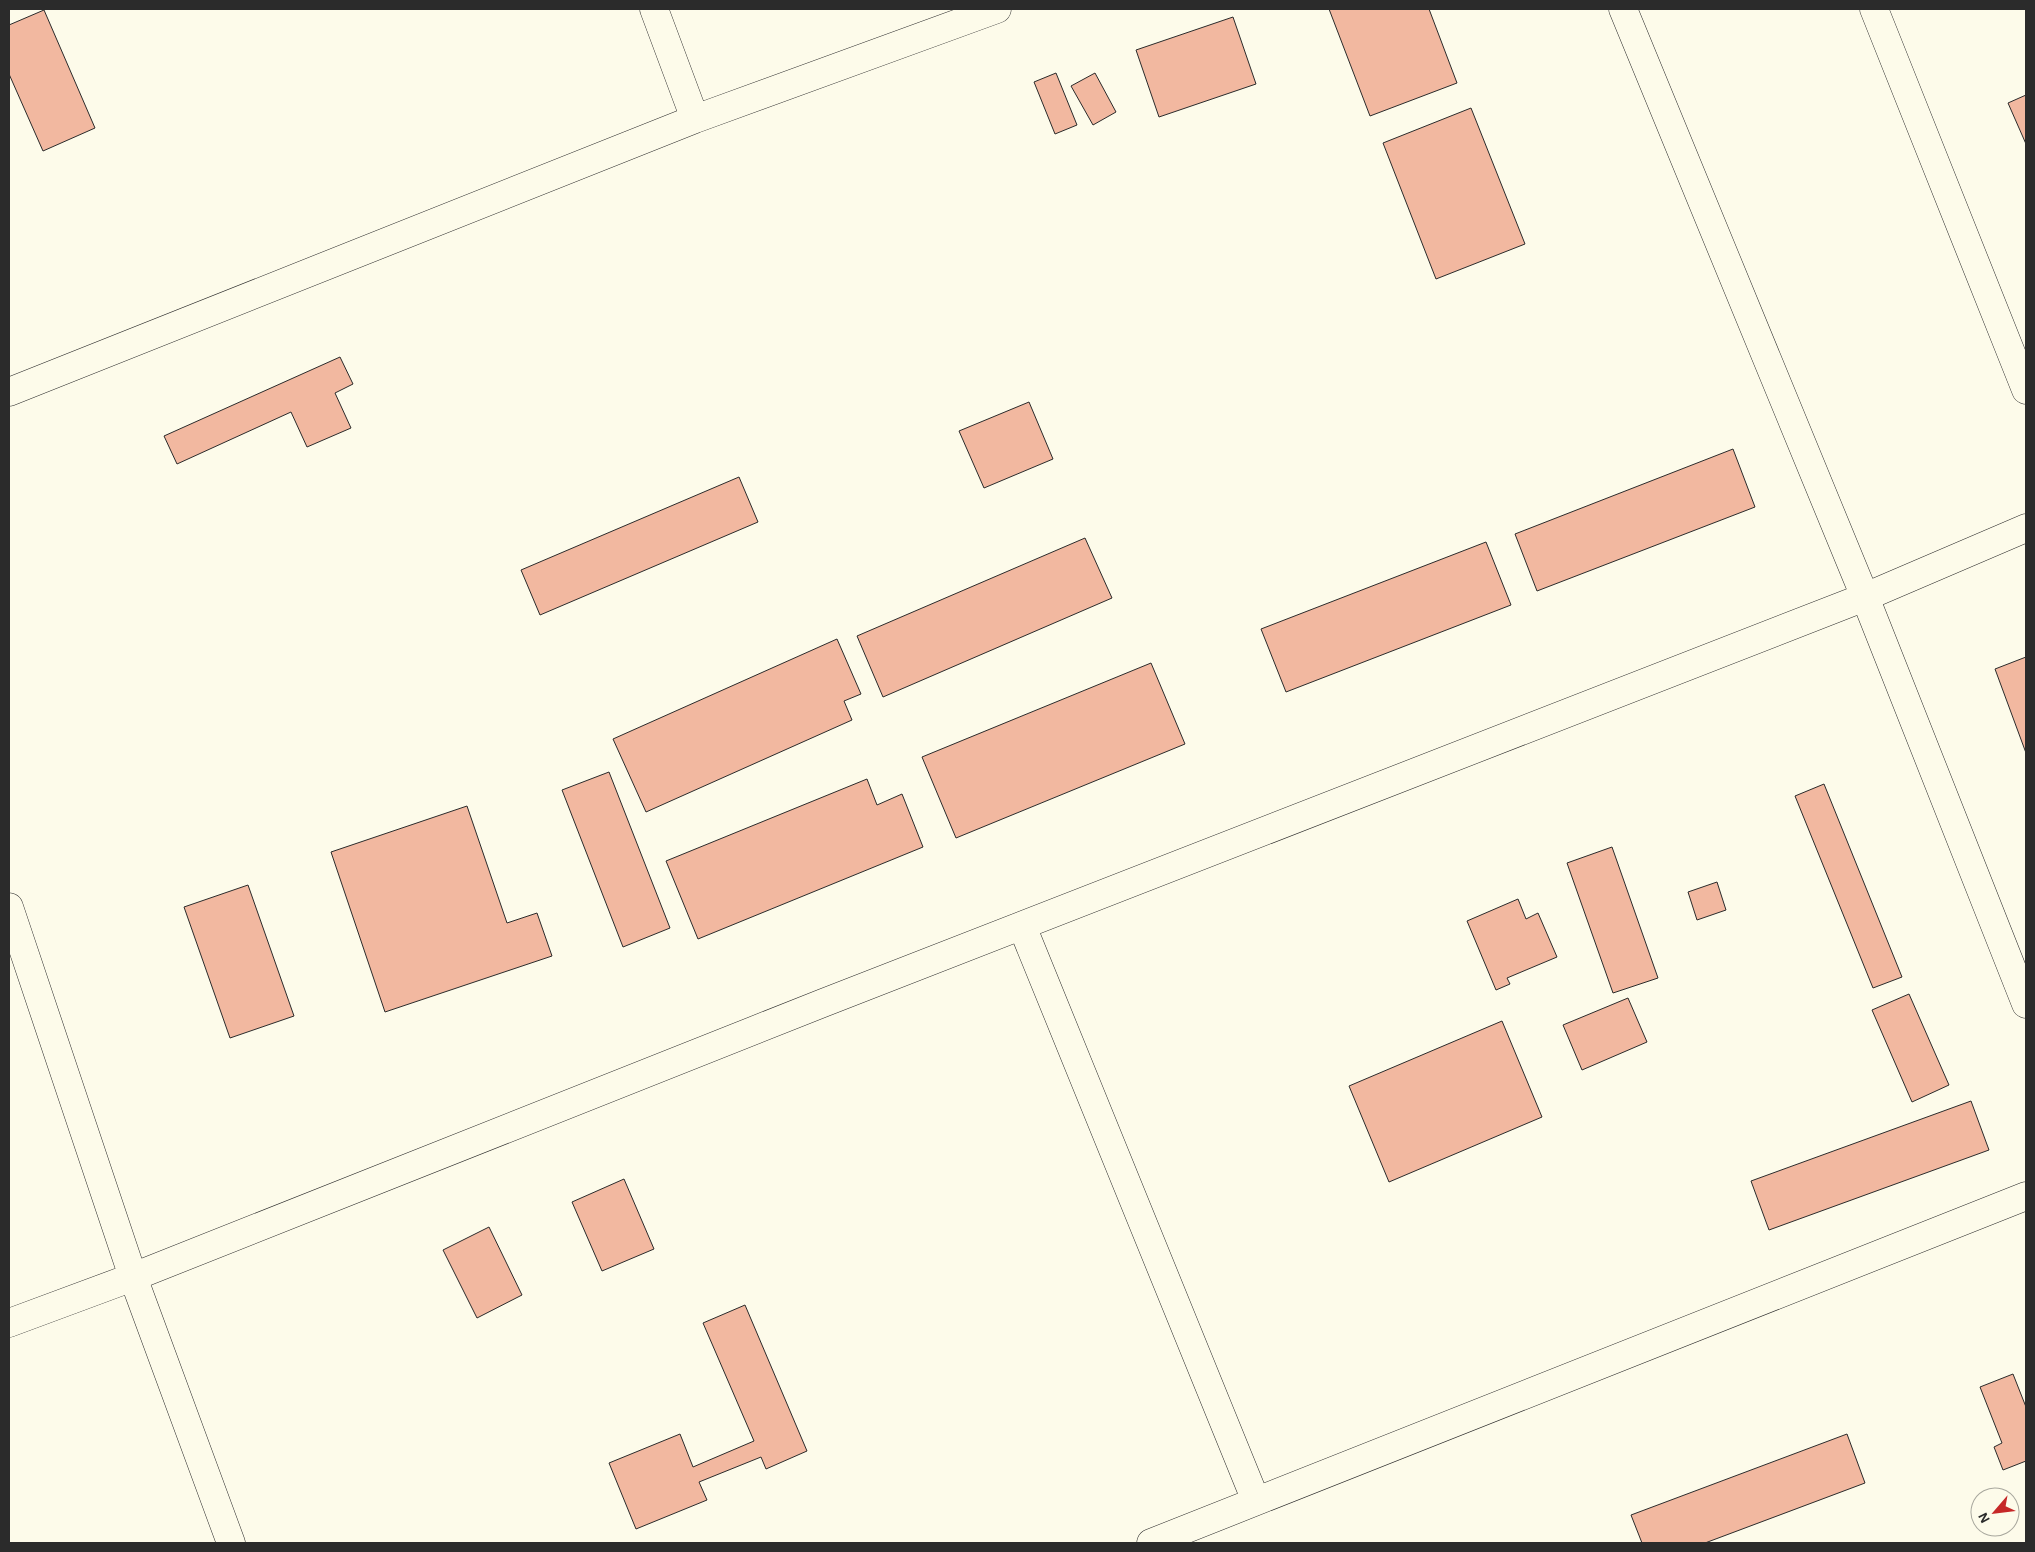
<svg xmlns="http://www.w3.org/2000/svg" width="2035" height="1552" font-family="'Alegreya Sans',sans-serif">
	<style>
		.building { fill: #f2b8a0; stroke: #2b2b2b }
		.lines { fill: none; stroke-linecap: round; stroke-linejoin: round }
		.street-casing { stroke: #2b2b2b; stroke-width: 29 }
		.street { stroke: #fdfbea; stroke-width: 28 }
	</style>
	<rect width="100%" height="100%" fill="#fdfbea"/>
	<!-- building -->
	<path class="building" d="M1329,9h100l28,74 -87,33z
		M44,10l51,118 -52,23 -34,-77v-49z
		M1233,17l23,67 -97,33 -23,-67z
		M1056,73l21,52 -22,9 -21,-52z
		M1095,73l21,39 -23,13 -22,-39z
		M2026,95v49l-18,-41z
		M1471,108l54,136 -89,35 -53,-136z
		M340,357l13,27 -18,9 16,35 -44,19 -16,-35 -114,52 -13,-28z
		M1029,402l24,57 -69,29 -25,-57z
		M1733,449l22,58 -218,84 -22,-57z
		M739,477l19,45 -218,93 -19,-45z
		M1085,538l27,60 -229,99 -26,-61z
		M1486,542l25,63 -225,87 -25,-63z
		M837,639l24,55 -17,7 8,19 -206,92 -33,-73z
		M2026,657v96l-31,-84z
		M1151,663l34,81 -229,94 -34,-81z
		M609,772l61,156 -47,19 -61,-157z
		M867,779l10,26 25,-11 21,53 -225,92 -32,-78z
		M1824,784l78,193 -29,11 -78,-192z
		M467,806l40,117 30,-10 15,43 -167,56 -54,-160z
		M1612,847l46,131 -45,15 -46,-130z
		M1717,882l9,28 -29,10 -9,-28z
		M248,885l46,131 -64,22 -46,-131z
		M1518,899l8,20 12,-6 19,44 -50,21 3,6 -14,6 -29,-69z
		M1909,994l40,91 -37,17 -40,-92z
		M1628,998l19,44 -65,28 -19,-45z
		M1502,1021l40,96 -153,65 -40,-96z
		M1971,1101l18,49 -220,80 -18,-49z
		M624,1179l30,70 -52,22 -30,-69z
		M489,1227l33,68 -45,23 -34,-68z
		M745,1305l62,146 -41,18 -5,-12 -62,25 8,18 -71,29 -27,-66 71,-29 13,33 61,-26 -51,-118z
		M2013,1374l13,33v54l-23,9 -9,-23 8,-4 -22,-56z
		M1847,1434l18,49 -160,60h-63l-11,-28z"/>
	<g class="lines">
		<!-- street casing -->
		<g class="street-casing">
			<path id="street" d="M654,9l41,110
				M1623,9l242,588 161,407
				M1874,9l152,381
				M9,392l686,-273 302,-110
				M9,907l124,370 98,266
				M1022,926l234,575
				M9,1323l124,-46 690,-274 1042,-406 161,-69
				M1151,1543l875,-347"/>
		</g>
		<!-- street -->
		<use href="#street" class="street"/>
	</g>
	<!-- border -->
	<rect width="2035" height="1552" fill="none" stroke="#2b2b2b" stroke-width="20"/>
	<!-- north arrow -->
	<g transform="translate(1995 1512) rotate(242)"><circle r="24" fill="#fdfbea" stroke="#a9a89e"/>
	<path d="M0-4L9 19L0 12L-9 19Z" fill="#c62828"/>
	<text y="-8" font-size="14" font-weight="bold" text-anchor="middle" fill="#2b2b2b">N</text>
	</g>
</svg>
